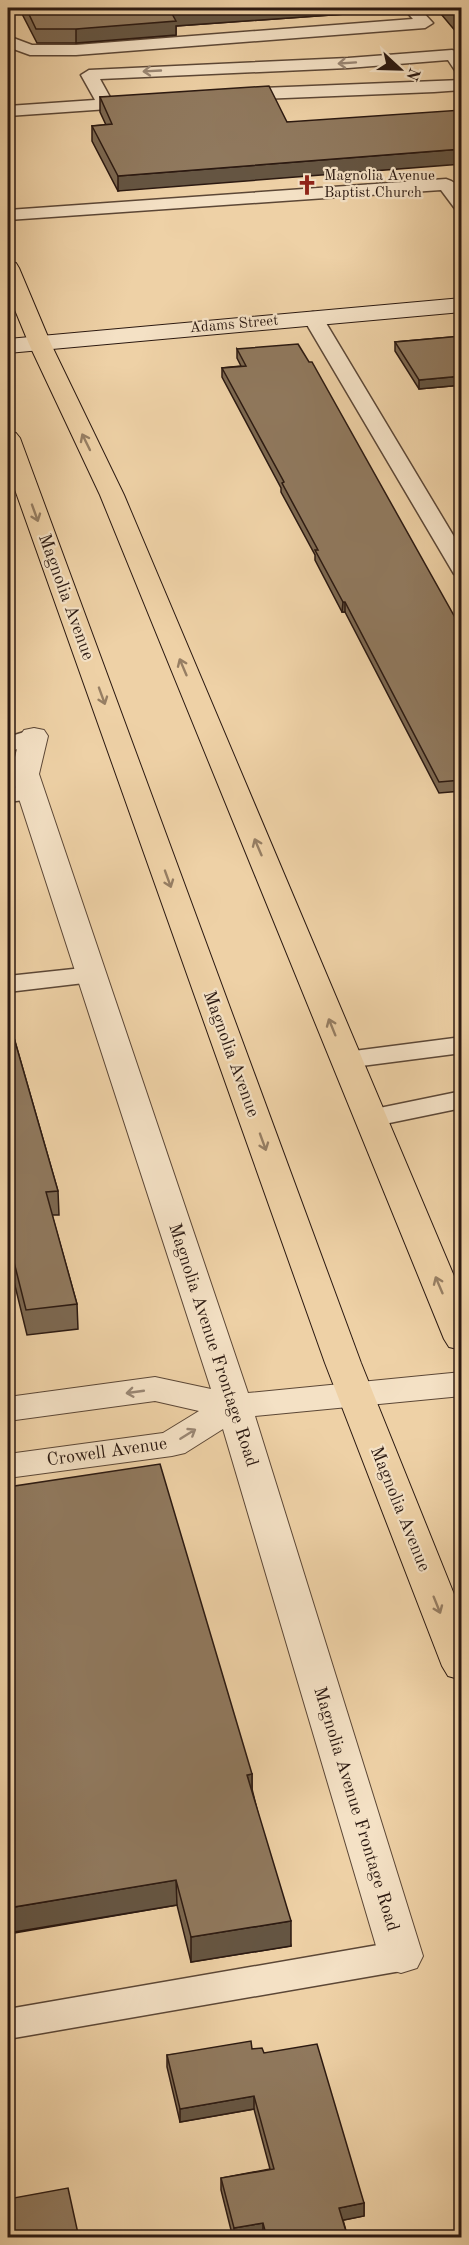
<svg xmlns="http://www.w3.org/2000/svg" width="469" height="2245" font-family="'Old Standard TT',serif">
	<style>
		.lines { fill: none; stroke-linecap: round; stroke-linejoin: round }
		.lane-casing { stroke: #5c4736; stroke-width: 3 }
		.street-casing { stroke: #5c4736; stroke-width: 2 }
		.secondary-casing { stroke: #2b1911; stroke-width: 2 }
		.primary-casing { stroke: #2b1911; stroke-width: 2 }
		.lane { fill: #f4e1c5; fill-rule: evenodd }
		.street { fill: #f4e1c5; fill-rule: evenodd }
		.secondary { fill: #f4e1c5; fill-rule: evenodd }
		.primary { fill: #eed1a6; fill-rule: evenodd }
		.wall { fill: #7c6851; stroke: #2b1911; stroke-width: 1.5 }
		.shaded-wall { fill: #655542; stroke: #2b1911; stroke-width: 1.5 }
		.building { fill: #90795e; stroke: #2b1911; stroke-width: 1.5 }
		.oneway { stroke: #9a8774 }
		.oneway2 { stroke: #967e63 }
		.labels { text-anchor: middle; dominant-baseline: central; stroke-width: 4.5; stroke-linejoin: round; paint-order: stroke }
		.far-poi-label { font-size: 15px; fill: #2b1911; stroke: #f4e1c5; text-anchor: start }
		.far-street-label { font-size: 15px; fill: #2b1911; stroke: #f4e1c5 }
		.street-label { font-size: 18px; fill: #2b1911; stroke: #f4e1c5 }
	</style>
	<rect width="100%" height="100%" fill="#eed1a6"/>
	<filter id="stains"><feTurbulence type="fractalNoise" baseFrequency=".00333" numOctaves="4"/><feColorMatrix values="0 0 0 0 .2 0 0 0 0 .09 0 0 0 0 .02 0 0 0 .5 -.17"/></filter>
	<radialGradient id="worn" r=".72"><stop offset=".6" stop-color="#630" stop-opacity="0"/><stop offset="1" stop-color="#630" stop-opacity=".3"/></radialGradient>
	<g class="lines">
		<!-- lane casing -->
		<g class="lane-casing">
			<path id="lane" d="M403,8h16l14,15 -8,5 -349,27h-46l-22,-8v-11l24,9h44l337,-26z
				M452,50c12,3 10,12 10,23l-6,-1 -8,-12 -100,8 -248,11 11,20 32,-1 2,4 -2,4 -6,1 -129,9v-10l87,-6 -14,-25 8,-5 259,-12z
				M462,80v10l-28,2 -200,8 -8,-5 8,-5 28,-2z
				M446,179c16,4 16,19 16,32l-6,-1 -15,-20 -433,30v-10z
				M313,312l7,2 3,4 139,232v26l-8,-2 -3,-5 -148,-251 3,-4z
				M34,729l9,2 3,5 -3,5 -35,11v-15z
				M31,786l9,2 3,5 -3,5 -32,4v-14z
				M92,967l9,2 4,6 -4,6 -93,11v-16z
				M462,1037v16l-116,15 -10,-2 -4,-6 4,-6 10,-2z
				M462,1091v17l-92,19 -10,-3 -4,-6 4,-6z
				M401,1941l13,4 6,11 -6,11 -13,4 -393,68v-30z"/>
		</g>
		<!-- street casing -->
		<g class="street-casing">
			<path id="street" d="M34,728l10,2 4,6 -9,38 209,619 214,-21v24l-207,20 168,540 -6,12 -16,5 -16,-5 -6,-12 -156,-527 -38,24 -13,3 -164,22v-24l155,-21 36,-22 -44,-10 -147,20v-24l147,-20 56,12 -200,-615 9,-38 4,-6z"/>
		</g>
		<!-- secondary casing -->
		<g class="secondary-casing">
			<path id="secondary" d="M462,298v14l-454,41v-14z"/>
		</g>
		<!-- primary casing -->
		<g class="primary-casing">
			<path id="primary" d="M8,261l8,2 3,5 32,76 73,151 338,800v55l-13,-3 -5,-8 -344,-844 -71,-151 -21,-51z
				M8,431l8,2 4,5 341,925 101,251v66l-14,-4 -6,-10 -117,-303 -317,-893z"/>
		</g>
		<!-- lane -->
		<use href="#lane" class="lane"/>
		<!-- street -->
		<use href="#street" class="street"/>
		<!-- secondary -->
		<use href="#secondary" class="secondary"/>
		<!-- primary -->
		<use href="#primary" class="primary"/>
	</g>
	<!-- wall -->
	<path class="wall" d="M19,8h384l-1,2 -226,16v9l-100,8h-39z
		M430,8h32v31l-26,-31z
		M100,97l187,25 -169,69 -26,-50v-15l14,-1 -6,-13z
		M462,336v49l-43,4 -24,-38v-9z
		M237,349l225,281v161l-23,2 -94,-181h-3l-27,-52v-5l-34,-63v-4l-59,-111v-9l19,-2 -4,-8z
		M8,1017l50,174 1,24h-7l25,89 1,25 -51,6 -19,-78z
		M8,1487l244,287v15l39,157 -100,16 -14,-57 -169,29z
		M252,2049l12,4 100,150v13l-21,4 5,18h-84l-1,-3 -12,3h-18l-12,-48v-12l49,-9 -16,-60 -74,13 -13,-55v-12z"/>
	<!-- shaded-wall -->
	<path class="shaded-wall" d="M242,8h161l-1,2 -226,16v9l-100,8v-14l95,-17z
		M462,149v15l-344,27v-15z
		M462,376v9l-43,4v-9z
		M343,602h2v10h-3z
		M8,1317h1l1,24 -2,1z
		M252,1774v25l-5,-24z
		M176,1880l1,25 -169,28v-25z
		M291,1921v25l-100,16v-25z
		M254,2096v13l-74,13v-13z
		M364,2203v13l-25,5v-13z
		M263,2223v12l-12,3h-17v-10z"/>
	<!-- building -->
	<path class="building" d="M26,8h216l-71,4 5,9 -100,8h-40z
		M448,8h14v16z
		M269,86l18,36 175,-12v39l-344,27 -26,-50 20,-2 -12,-27z
		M462,336v40l-43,4 -24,-38z
		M298,344l11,18h3l150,268v150l-23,2 -94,-180h-2l-28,-52h3l-36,-67 2,-1 -62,-114 24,-2 -9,-17z
		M8,1017l50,174 -12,1 31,112 -51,6 -18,-72z
		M160,1464l92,310 -5,1 44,146 -100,16 -15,-57 -168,28v-421z
		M251,2041l1,8 10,-1 2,5 53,-9 47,159 -25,5 9,30h-81l-4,-15 -29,5 -13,-50 53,-9 -20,-73 -74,13 -13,-54z
		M68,2188l11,50h-71v-39z"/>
	<!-- one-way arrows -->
	<defs><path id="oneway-shaft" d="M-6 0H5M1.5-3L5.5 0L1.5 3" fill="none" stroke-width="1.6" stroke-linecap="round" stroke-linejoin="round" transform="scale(1.5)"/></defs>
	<g class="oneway">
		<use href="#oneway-shaft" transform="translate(347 63) rotate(176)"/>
		<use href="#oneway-shaft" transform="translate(152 71) rotate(177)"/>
		<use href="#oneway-shaft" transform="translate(135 1392) rotate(172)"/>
		<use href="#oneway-shaft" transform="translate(188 1434) rotate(-32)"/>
	</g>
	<g class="oneway2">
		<use href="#oneway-shaft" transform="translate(86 442) rotate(-116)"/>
		<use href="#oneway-shaft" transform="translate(35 513) rotate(70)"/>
		<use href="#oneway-shaft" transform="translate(183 667) rotate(-113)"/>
		<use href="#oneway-shaft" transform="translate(102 696) rotate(70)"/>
		<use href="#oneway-shaft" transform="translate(258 847) rotate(-113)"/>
		<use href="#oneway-shaft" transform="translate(168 879) rotate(70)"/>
		<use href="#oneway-shaft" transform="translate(332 1027) rotate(-112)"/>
		<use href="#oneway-shaft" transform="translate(263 1142) rotate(70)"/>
		<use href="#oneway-shaft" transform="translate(439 1285) rotate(-113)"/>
		<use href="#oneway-shaft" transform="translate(437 1605) rotate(68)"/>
	</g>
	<!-- icons -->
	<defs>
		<g id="church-bare" transform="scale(1.62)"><path d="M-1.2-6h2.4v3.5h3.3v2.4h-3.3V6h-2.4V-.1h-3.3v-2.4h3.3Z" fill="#8f2418" stroke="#f4e1c5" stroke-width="2.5" paint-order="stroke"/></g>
	</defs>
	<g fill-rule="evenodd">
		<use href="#church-bare" x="307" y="185"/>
	</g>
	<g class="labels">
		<!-- far-poi labels -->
		<g class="far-poi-label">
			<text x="324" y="176">Magnolia Avenue<tspan x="324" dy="17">Baptist Church</tspan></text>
		</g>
		<!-- far-street labels -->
		<g class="far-street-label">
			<text transform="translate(234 325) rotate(-5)">Adams Street</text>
		</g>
		<!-- street labels -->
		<g class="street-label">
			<text transform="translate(66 597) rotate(70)">Magnolia Avenue</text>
			<text transform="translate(231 1054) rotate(70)">Magnolia Avenue</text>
			<text transform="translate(213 1345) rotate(72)">Magnolia Avenue Frontage Road</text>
			<text transform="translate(107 1452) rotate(-8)">Crowell Avenue</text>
			<text transform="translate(400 1509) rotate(68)">Magnolia Avenue</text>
			<text transform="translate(356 1809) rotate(73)">Magnolia Avenue Frontage Road</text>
		</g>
	</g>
	<!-- margin -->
	<rect width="469" height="2245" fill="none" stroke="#eed1a6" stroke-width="30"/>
	<rect x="9" y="9" width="451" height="2227" fill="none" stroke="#2b1911" stroke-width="3"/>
	<rect x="15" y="15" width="439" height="2215" fill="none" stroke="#2b1911" stroke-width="1.5"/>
	<!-- north arrow -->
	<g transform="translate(400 69) rotate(112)" stroke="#f4e1c5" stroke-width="4.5" paint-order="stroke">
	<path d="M0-4.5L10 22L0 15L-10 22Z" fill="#2b1911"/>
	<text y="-9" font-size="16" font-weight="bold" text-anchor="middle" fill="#2b1911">N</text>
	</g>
	<rect width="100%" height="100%" filter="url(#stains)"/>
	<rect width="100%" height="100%" fill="url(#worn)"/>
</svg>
